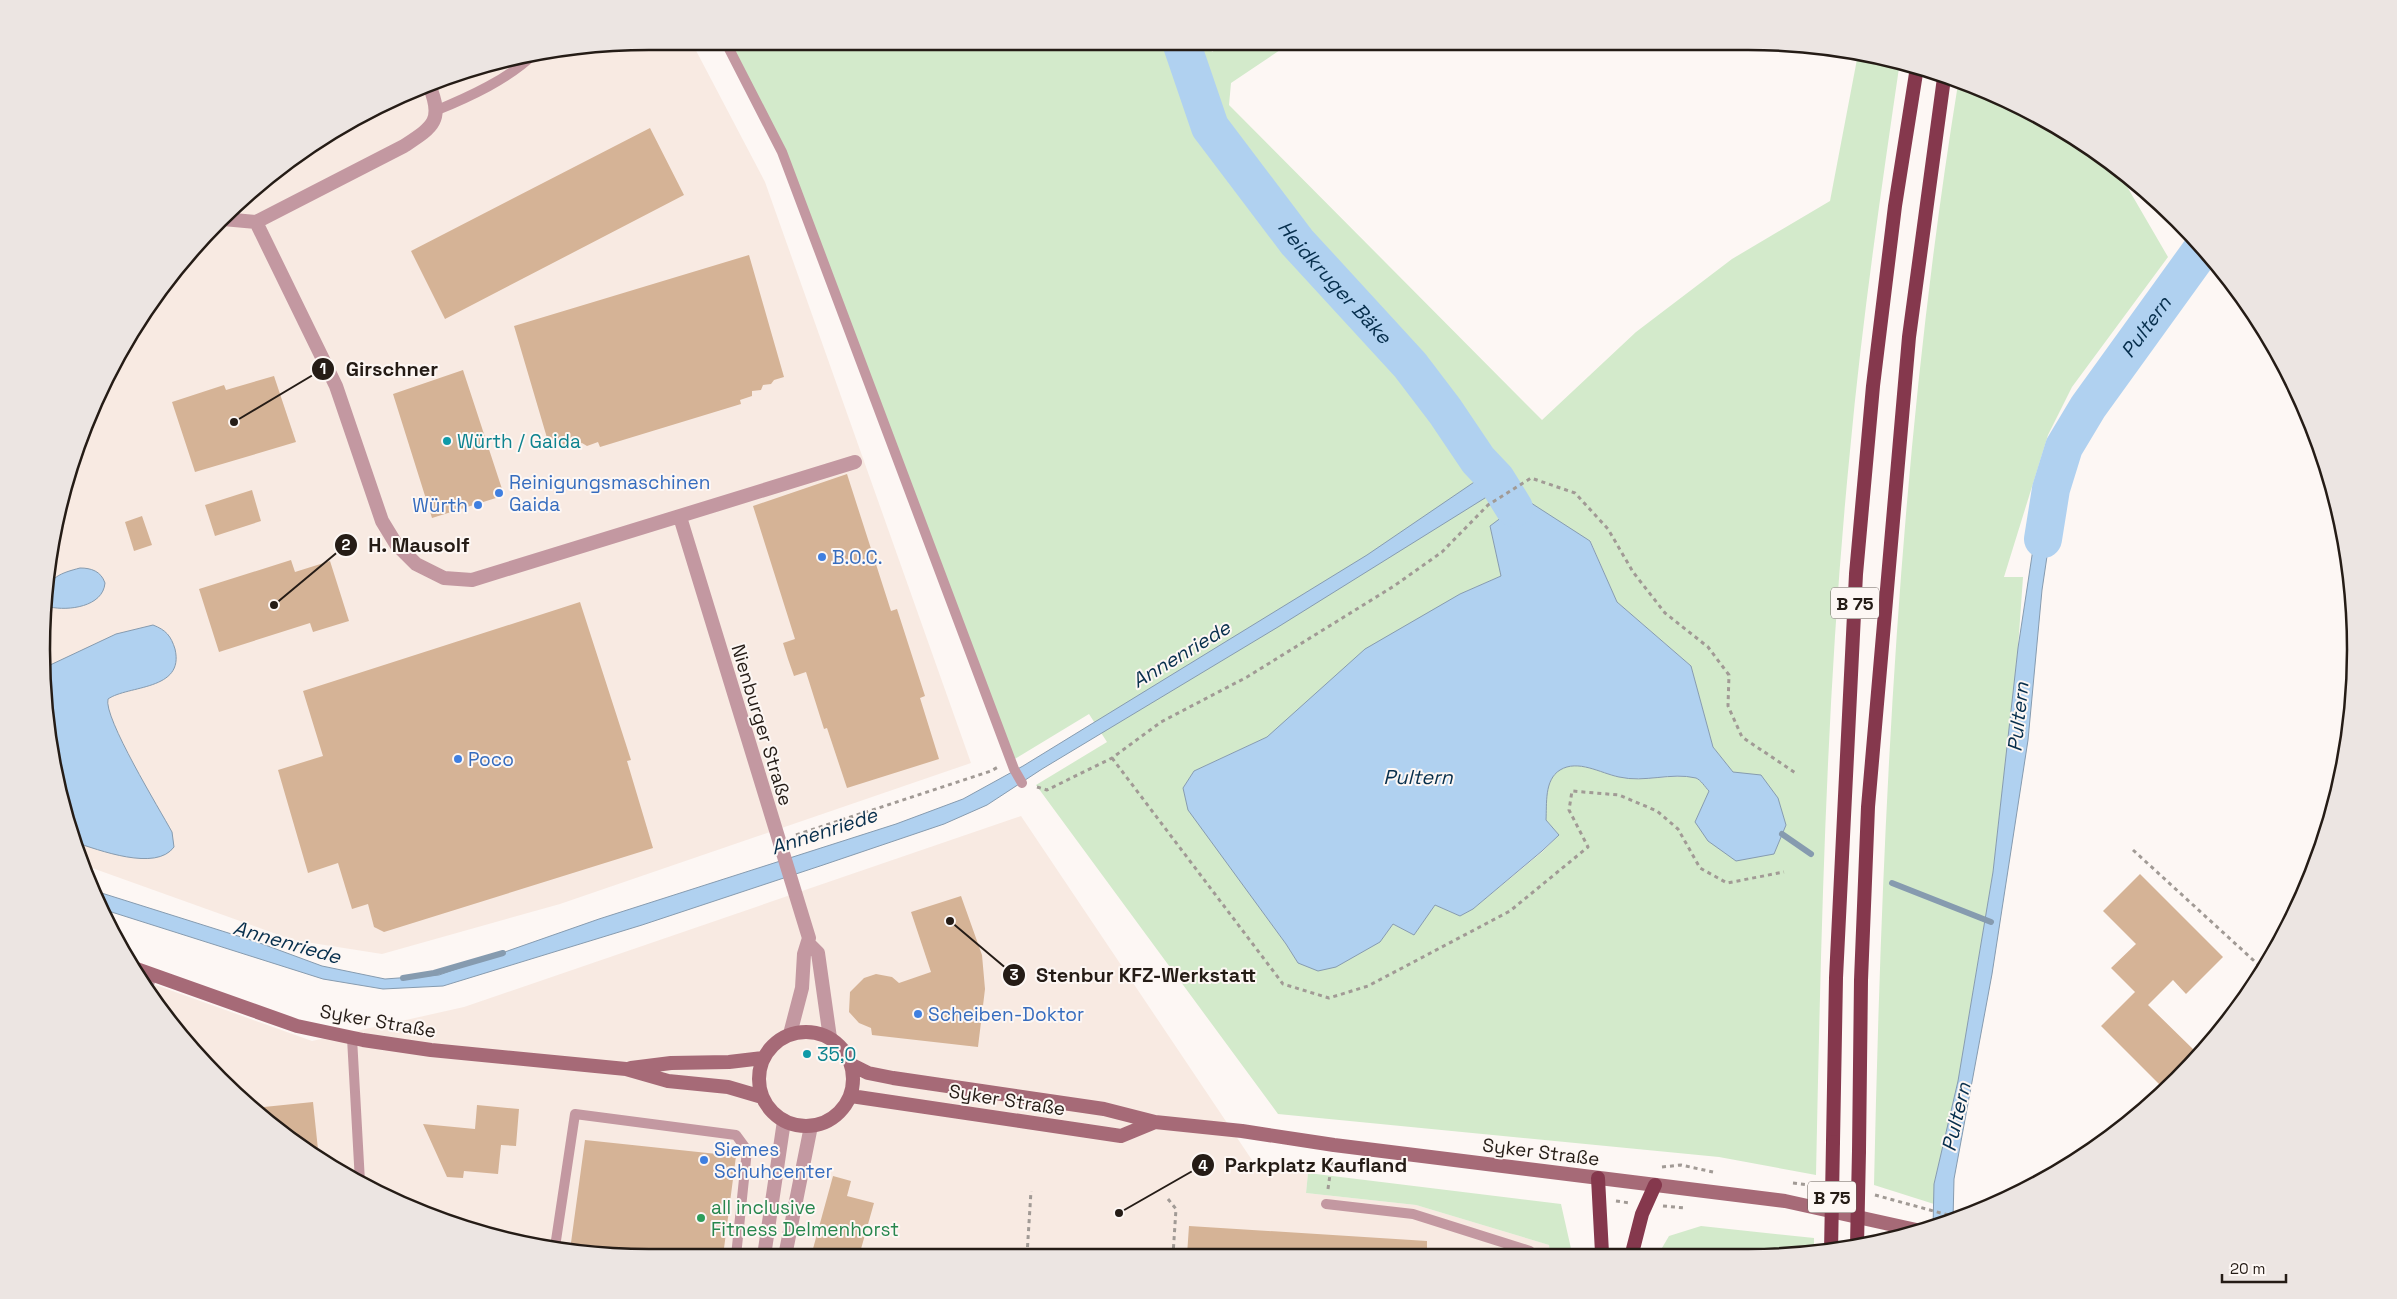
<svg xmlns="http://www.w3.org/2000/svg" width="2397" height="1299" font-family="'Space Grotesk',sans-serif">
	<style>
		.built { fill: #f8eae2 }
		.green { fill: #d3eacb; fill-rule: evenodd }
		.water { fill: #b0d1f0; stroke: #869baf }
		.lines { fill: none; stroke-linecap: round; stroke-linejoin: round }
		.stream { stroke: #869baf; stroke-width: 6 }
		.river { stroke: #b0d1f0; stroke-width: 38 }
		.building { fill: #d5b396 }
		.path { stroke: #a19a95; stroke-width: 3; stroke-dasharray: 4 4; stroke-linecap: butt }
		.service { stroke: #c398a1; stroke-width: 10 }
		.minor { stroke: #c398a1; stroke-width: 14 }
		.secondary { stroke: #a66a77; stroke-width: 14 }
		.trunk { stroke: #85384d; stroke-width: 14 }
		.trunk-bridge { stroke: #85384d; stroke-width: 14 }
		.culture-dot { fill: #0f9aa8; stroke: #fdf7f4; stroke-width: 2 }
		.shop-dot { fill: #3f7fe0; stroke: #fdf7f4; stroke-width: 2 }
		.leisure-dot { fill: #2e9e5b; stroke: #fdf7f4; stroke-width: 2 }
		.labels { text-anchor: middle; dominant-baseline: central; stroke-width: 4; stroke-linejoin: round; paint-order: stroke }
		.shield { fill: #fdf7f4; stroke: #665e59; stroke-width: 1 }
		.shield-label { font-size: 18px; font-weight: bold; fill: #251c16 }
		.culture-label { font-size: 19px; fill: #0d838f; stroke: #fdf7f4; text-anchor: start }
		.shop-label { font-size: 19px; fill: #366cbe; stroke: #fdf7f4; text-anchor: start }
		.street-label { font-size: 19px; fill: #251c16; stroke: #fdf7f4 }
		.leisure-label { font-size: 19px; fill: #27864d; stroke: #fdf7f4; text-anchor: start }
		.water-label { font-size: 20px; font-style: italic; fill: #062e4c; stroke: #fdf7f4 }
		.rim { fill: none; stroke: #251c16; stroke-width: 2.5 }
		.leader { fill: none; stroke: #251c16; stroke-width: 2 }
		.callout-dot { fill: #251c16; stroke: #fdf7f4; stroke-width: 2 }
		.mark-label { font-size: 15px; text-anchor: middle; font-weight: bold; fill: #fff }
		.callout-label { font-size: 20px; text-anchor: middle; font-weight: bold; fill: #251c16; stroke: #fdf7f4; stroke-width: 4; stroke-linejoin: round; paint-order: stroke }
	</style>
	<rect width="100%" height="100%" fill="#fdf7f4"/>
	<!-- built -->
	<path class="built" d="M649,41h42l74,141 206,581 -411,141 -178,50 -89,-14 -212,-76 -19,-57 -19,-117v-81l19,-117 26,-76 56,-104 48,-64 87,-81 67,-44 108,-49 77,-21z
		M1021,816l237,353 50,4 -2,20 110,12 133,40 1,8 -940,3 -118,-19 -146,-61 -67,-44 -87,-81 -53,-72 173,62 152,-34z"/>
	<!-- green -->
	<path class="green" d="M727,41l449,1 17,50 8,-3 -17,-47h24l4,10 15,-10h65l-61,41 -2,22 313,315 94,-88 96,-73 98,-58 28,-147 42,7c-19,130 -38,260 -50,390 -24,241 -29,483 -34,724l-97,-18 -441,-43 -242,-329 71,-43 -18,-28 -76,46 -221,-590zM1490,526l100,14 27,62 74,64 22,81 20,25 53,53 -12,29 -79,-32 14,-31c-4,-4 -8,-11 -13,-13 -26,-5 -51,5 -77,-1 -19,-4 -41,-18 -59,-7 -16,10 -13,34 -14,50l13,15 -17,17 -69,57 -13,7 -25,-11 -21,30 -21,-11 -13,18 -82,21 -12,-19 -98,-135 -5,-21 11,-17 73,-34 167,-126 26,-17 41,-18z
		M1958,84l93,39 67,48 50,86 -96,130 -24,48 -44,142h19l-5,71 -25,224 -35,209 -24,103v20l-60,-19c8,-368 25,-737 84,-1101z
		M1308,1173l253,31 11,49h-22l-1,-8 -133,-40 -110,-12z
		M1701,1226l113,12v15h-155l10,-17z"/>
	<!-- water -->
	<path class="water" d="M1489,472l12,16 -223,139 -236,142 -55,36 -43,19 -121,41 -181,60 -199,61 -60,3 -60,-10 -221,-70 -10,-19 165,52 65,24 63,13 54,-4 160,-56 297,-95 67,-25 60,-33 344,-211z
		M2051,489l2,27 -11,74 -14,150 -36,234 -38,205 -1,41 -20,8 1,-44 24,-103 35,-209 25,-224 20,-132z
		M1528,501l62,40 27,61 74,64 22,81 20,25 28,3 17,23 8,27 -12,29 -38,7 -28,-20 -13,-19 14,-31c-4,-4 -8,-11 -13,-13 -25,-6 -51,5 -77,-1 -19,-4 -41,-18 -59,-7 -16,10 -13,34 -14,50l13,15 -17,16 -69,58 -13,7 -25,-11 -21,30 -21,-11 -13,18 -44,25 -18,4 -20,-8 -12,-19 -98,-134 -5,-22 11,-17 73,-34 98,-88 95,-55 41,-18 -11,-50 24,-18z
		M80,568c11,0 21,3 25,15 -2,24 -37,28 -55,24l-5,-10c3,-20 16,-24 35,-29z
		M153,625c13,5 18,11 22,24 10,42 -47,36 -67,50 -5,18 52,111 64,133l2,15c-18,25 -75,3 -100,-5l-12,-35 -19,-117v-19l5,-5 68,-32z"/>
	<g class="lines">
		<!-- stream -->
		<path class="stream" d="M1782,834l29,20
			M1892,883l99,39
			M403,978l31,-5 69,-20"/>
		<!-- river -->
		<g class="river">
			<path id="s1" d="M1181,42l29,85 87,115 113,123 35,46 33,49 18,19 18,29"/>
			<path id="s2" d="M2043,539l8,-50 13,-42 24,-40 114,-158"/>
		</g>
	</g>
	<!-- building -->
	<path class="building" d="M650,128l34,67 -239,124 -34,-68z
		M749,255l35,122 -10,3 -3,4 -8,1 -2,5 -9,1v5l-12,4 1,4 -141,43 -2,-5 -11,4 -5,-3 -16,3 -4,-2 -12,4 -36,-122z
		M463,370l39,119 -6,9 -64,20 -39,-124z
		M274,376l22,66 -101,30 -23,-70 52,-17 2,5z
		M847,474l44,137 6,-2 28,87 -5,2 19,61 -92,29 -20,-60 -3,1 -18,-57 -12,4 -6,-17 -5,-16 12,-4 -42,-133z
		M252,490l9,31 -46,15 -10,-31z
		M142,516l10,29 -18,6 -9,-29z
		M291,560l4,12 35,-11 19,60 -36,11 -3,-9 -91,29 -20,-63z
		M580,602l51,158 -4,1 26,87 -269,84 -10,-5 -6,-23 -16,5 -14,-46 -30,10 -30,-103 45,-14 -20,-65z
		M2140,874l83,83 -37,37 -13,-14 -25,25 48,47 -35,34 -60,-60 34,-34 -24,-24 25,-24 -33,-33z
		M961,896l21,59 3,34 -7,58 -106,-12 -1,-7 -12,-5 -10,-11 1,-20 14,-14 12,-4 16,3 7,6 32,-11 -20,-60z
		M313,1102l6,57 -40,-27 -26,-24z
		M477,1105l42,4 -3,37 -15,-1 -3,29 -34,-3 -1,7 -16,-1 -24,-53 52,5z
		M585,1140l151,16 -13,100h-113l-40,-6z
		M833,1176l18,5 -4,15 27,7 -15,53h-48z
		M1189,1226l238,15v13l-240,1z"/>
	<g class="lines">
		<!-- path -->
		<path class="path" d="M1112,758l171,226 46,14 39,-12 142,-75 78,-64 -19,-37 3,-19 47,4 38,16 21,18 22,39 27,15 57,-11
			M1037,787l10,3 65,-32 49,-36 86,-45 147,-91 48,-34 46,-47 43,-27 44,15 33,36 25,43 32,41 43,34 21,28 -1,31 14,31 55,37
			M796,835l195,-64 7,-4
			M2133,850l130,119
			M1662,1167l19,-2 32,7
			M1793,1183l24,3
			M1328,1189l4,-29
			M1875,1195l84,23
			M1168,1199l8,10 -3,46
			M1616,1201l14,2
			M1663,1206l22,2
			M1027,1255l4,-64"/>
		<!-- service -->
		<path class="service" d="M725,41l57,111 232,617 8,14
			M435,111c34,-14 74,-32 100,-58
			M147,991l5,-16
			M352,1038l8,144
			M1326,1204l87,10 117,37
			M555,1247l20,-133 161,21 11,15 -11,106"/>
		<!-- minor -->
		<path class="minor" d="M223,219l33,3 148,-76c29,-19 40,-25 25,-61
			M256,222l80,164 46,135 14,23 20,20 28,14 28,2 383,-118
			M680,517l129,421 -5,16 -2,34 -12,46
			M808,943l10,10 12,85
			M764,1256l20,-135
			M785,1256l26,-130"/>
		<!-- secondary -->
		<path class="secondary" d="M134,968l163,58 66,14 68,10 195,19 42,12 60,6 34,10
			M759 1079a47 47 0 1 1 94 0a47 47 0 1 1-94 0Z
			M852,1065l16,8 25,5 211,31 51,13 87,9 92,14 451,56 136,30
			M631,1068l40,-5 58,-1 34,-4
			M851,1096l270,40 34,-14"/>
		<!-- trunk -->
		<path class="trunk" d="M1833,1142l3,-164 20,-404 17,-188 22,-180 22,-139
			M1859,1151l2,-171 7,-173 41,-470 35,-259
			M1598,1178l4,75
			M1632,1253l10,-39 13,-29"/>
		<!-- trunk-bridge -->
		<path class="trunk-bridge" d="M1857,1245l2,-94
			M1831,1252l2,-110"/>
	</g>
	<!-- markers -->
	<g class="culture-dot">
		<circle cx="447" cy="441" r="5"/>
		<circle cx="807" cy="1054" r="5"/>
	</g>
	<g class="shop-dot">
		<circle cx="499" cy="493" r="5"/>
		<circle cx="478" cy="505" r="5"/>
		<circle cx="822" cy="557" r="5"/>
		<circle cx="458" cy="759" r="5"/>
		<circle cx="918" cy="1014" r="5"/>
		<circle cx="704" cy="1160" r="5"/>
	</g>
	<circle class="leisure-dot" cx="701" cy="1218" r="5"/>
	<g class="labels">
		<!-- shield labels -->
		<g class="shield">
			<rect x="1831" y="587.5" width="48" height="31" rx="4"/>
			<rect x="1808" y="1181.5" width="48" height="31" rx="4"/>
		</g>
		<g class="shield-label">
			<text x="1855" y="603">B 75</text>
			<text x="1832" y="1197">B 75</text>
		</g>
		<!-- culture labels -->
		<g class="culture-label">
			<text x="457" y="441">Würth / Gaida</text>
			<text x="817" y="1054">35,0</text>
		</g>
		<!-- shop labels -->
		<g class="shop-label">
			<text x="509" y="482">Reinigungsmaschinen<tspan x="509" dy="22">Gaida</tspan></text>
			<text x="468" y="505" text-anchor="end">Würth</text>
			<text x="832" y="557">B.O.C.</text>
			<text x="468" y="759">Poco</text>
			<text x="928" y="1014">Scheiben-Doktor</text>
			<text x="714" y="1149">Siemes<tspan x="714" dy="22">Schuhcenter</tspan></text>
		</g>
		<!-- street labels -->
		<g class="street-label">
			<text transform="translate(762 725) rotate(73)">Nienburger Straße</text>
			<text transform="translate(378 1021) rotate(10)">Syker Straße</text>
			<text transform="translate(1007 1100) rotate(9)">Syker Straße</text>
			<text transform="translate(1541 1152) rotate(7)">Syker Straße</text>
		</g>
		<!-- leisure labels -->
		<g class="leisure-label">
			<text x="711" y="1207">all inclusive<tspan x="711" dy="22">Fitness Delmenhorst</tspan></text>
		</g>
		<!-- water labels -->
		<g class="water-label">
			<text stroke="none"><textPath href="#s1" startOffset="289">Heidkruger Bäke</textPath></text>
			<text stroke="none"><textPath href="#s2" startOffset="240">Pultern</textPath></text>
			<text transform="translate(1181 654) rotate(-31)">Annenriede</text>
			<text transform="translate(2018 717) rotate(-84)">Pultern</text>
			<text x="1418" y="777">Pultern</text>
			<text transform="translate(824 831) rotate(-18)">Annenriede</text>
			<text transform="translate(287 942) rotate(16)">Annenriede</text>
			<text transform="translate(1956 1117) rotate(-77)">Pultern</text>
		</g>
	</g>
	<!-- crop -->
	<path d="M0 0H2397V1299H0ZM649 50H1748A599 599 0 0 1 2347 649V650A599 599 0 0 1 1748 1249H649A599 599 0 0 1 50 650V649A599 599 0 0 1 649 50Z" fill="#ece5e2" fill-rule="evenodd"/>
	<path class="rim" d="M649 50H1748A599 599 0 0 1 2347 649V650A599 599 0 0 1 1748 1249H649A599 599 0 0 1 50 650V649A599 599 0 0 1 649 50Z"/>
	<!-- callouts -->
	<path class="leader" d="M234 422L323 369M274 605L346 545M950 921L1014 975M1119 1213L1203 1165"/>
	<g class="callout-dot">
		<circle cx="234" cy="422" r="5"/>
		<circle cx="274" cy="605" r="5"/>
		<circle cx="950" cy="921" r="5"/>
		<circle cx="1119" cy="1213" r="5"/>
		<circle cx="323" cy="369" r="12"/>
		<circle cx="346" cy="545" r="12"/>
		<circle cx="1014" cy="975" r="12"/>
		<circle cx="1203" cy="1165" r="12"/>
	</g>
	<g class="mark-label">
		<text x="323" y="374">1</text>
		<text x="346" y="550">2</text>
		<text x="1014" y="980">3</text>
		<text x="1203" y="1171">4</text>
	</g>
	<g class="callout-label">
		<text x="392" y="376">Girschner</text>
		<text x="419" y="552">H. Mausolf</text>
		<text x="1146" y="982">Stenbur KFZ-Werkstatt</text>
		<text x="1316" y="1172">Parkplatz Kaufland</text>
	</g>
	<!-- scale -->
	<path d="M2222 1274v8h64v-8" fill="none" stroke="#251c16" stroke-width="2.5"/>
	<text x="2230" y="1274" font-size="15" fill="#251c16" stroke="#fdf7f4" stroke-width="4" paint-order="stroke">20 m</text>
</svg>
